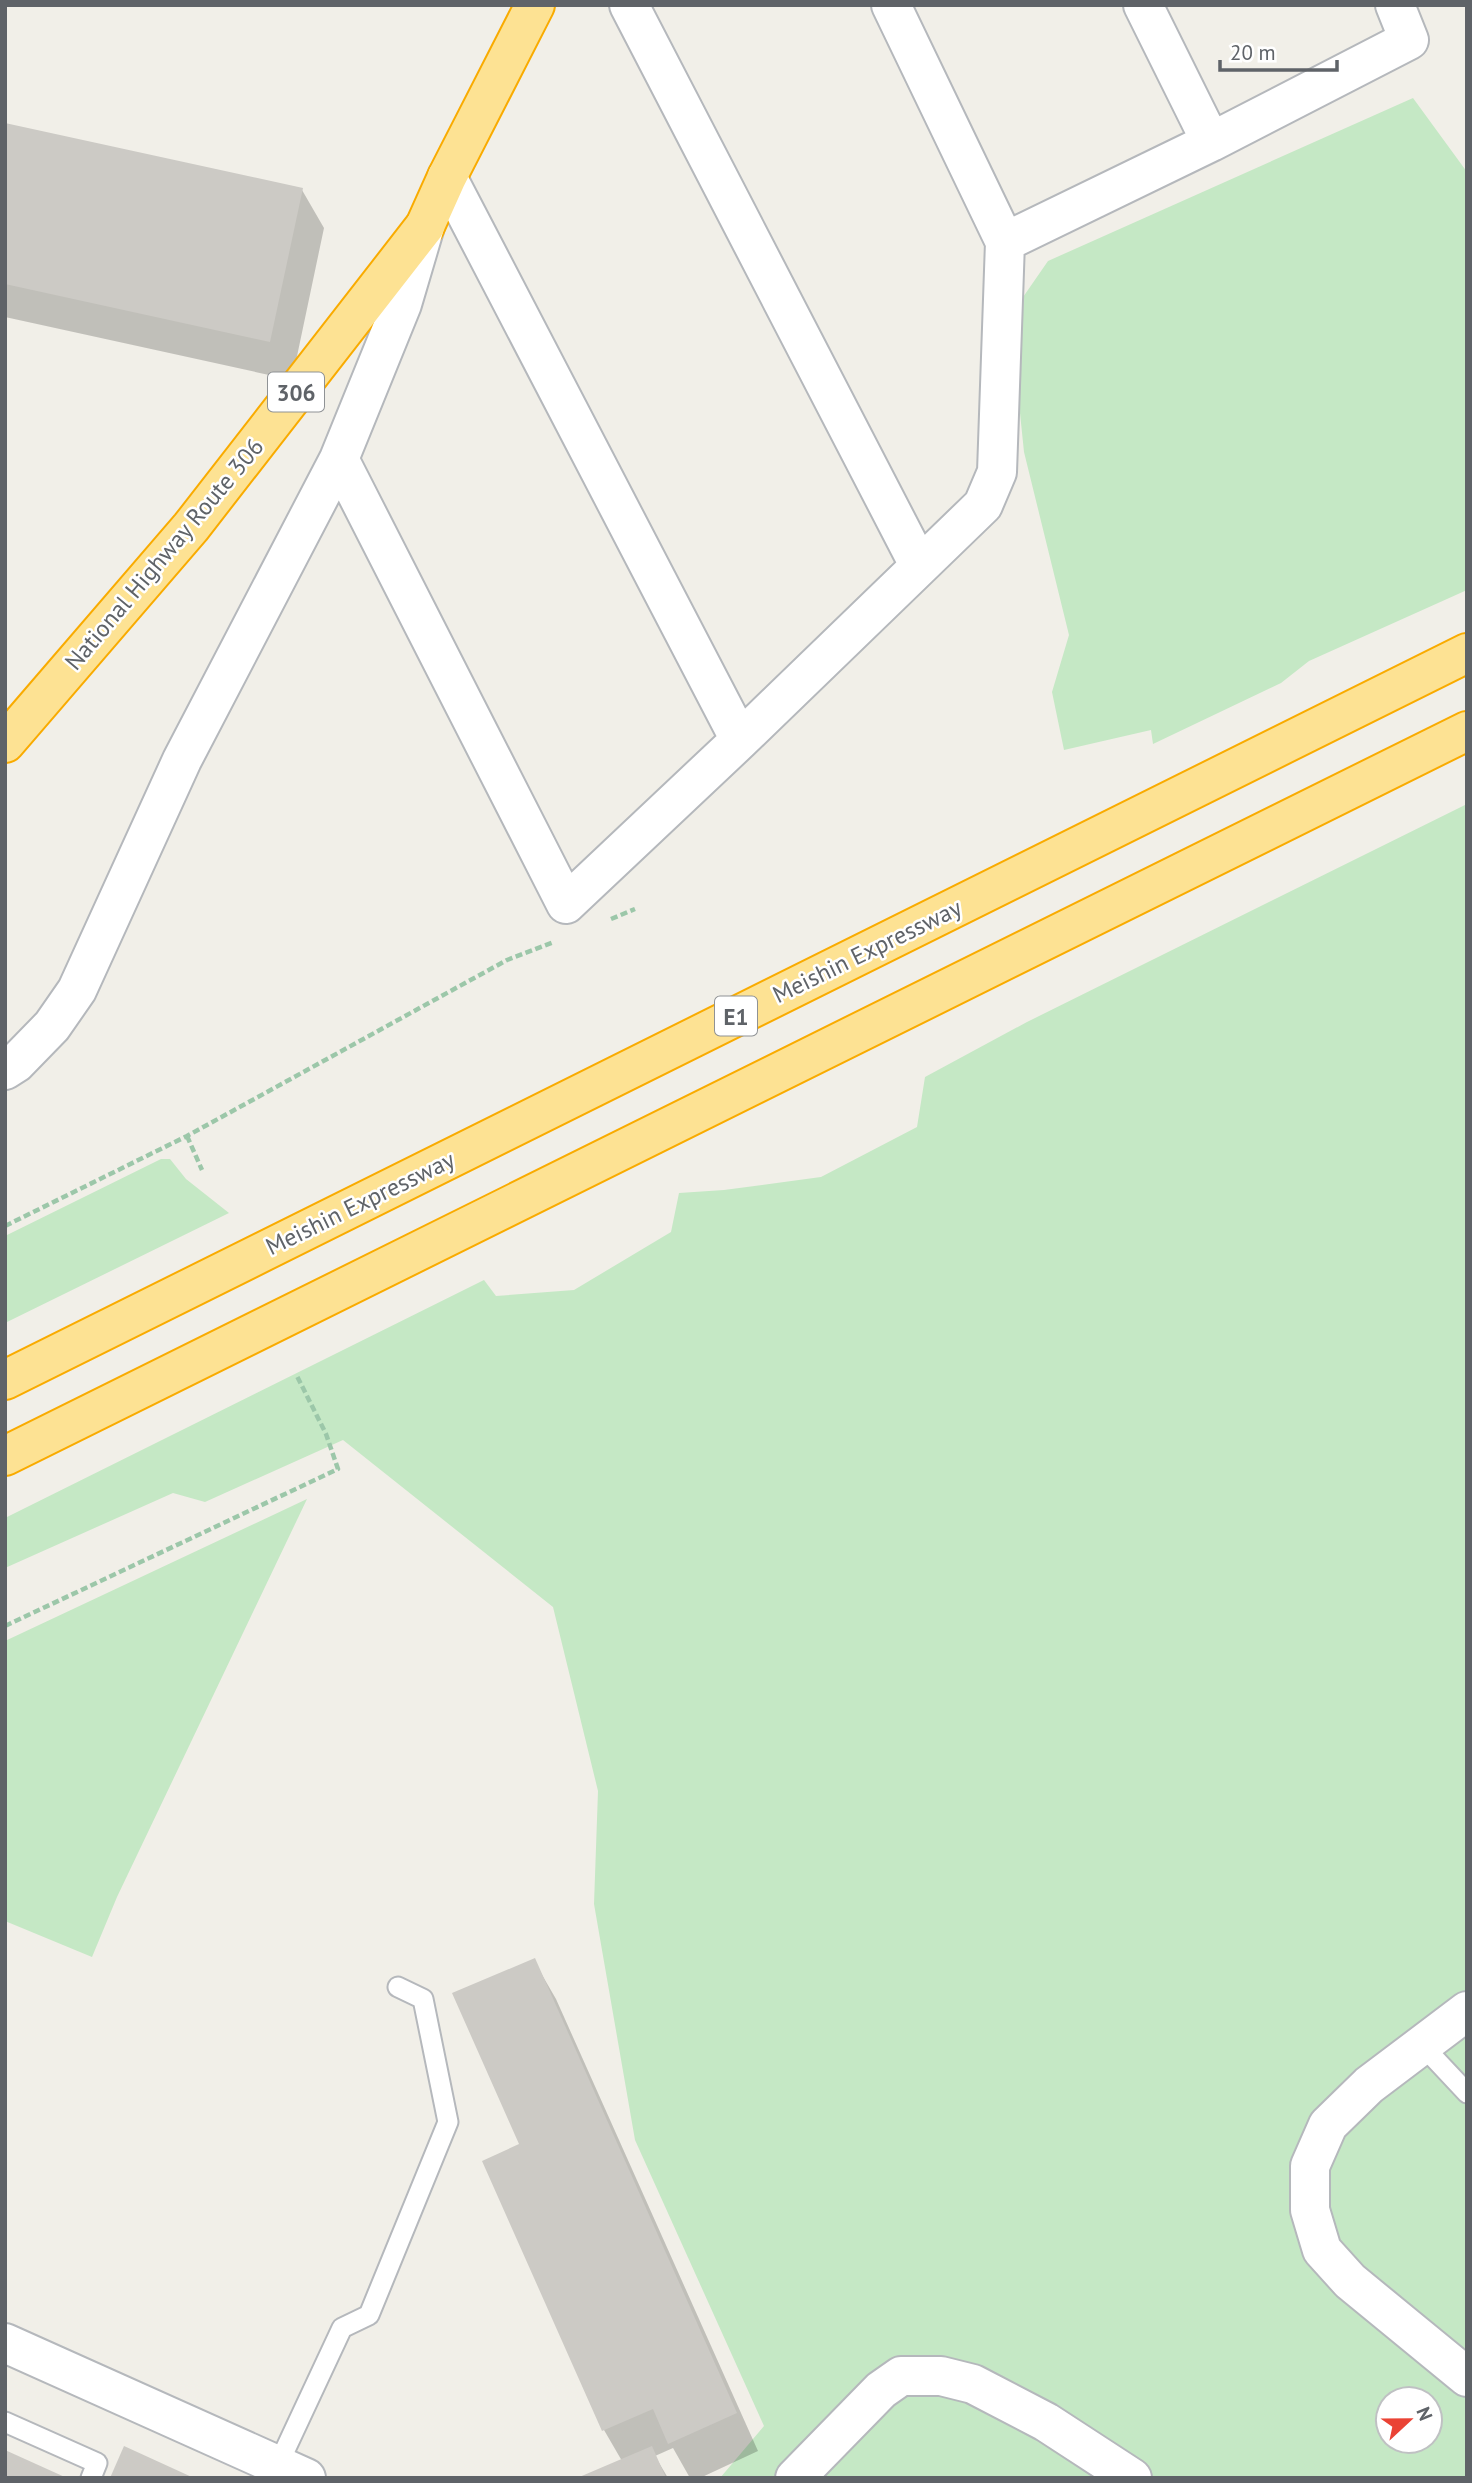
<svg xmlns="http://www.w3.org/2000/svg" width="1472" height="2483" font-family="'PT Sans',sans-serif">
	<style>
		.green { fill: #c5e8c5; fill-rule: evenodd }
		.shadow { fill: #0003 }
		.building { fill: #cccac5 }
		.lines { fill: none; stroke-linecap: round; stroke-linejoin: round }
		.lane-casing { stroke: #b5b8bc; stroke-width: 23 }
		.street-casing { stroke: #b5b8bc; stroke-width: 42 }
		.highway-casing { stroke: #f9ab00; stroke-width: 42 }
		.path { stroke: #9cc7a9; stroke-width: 4.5; stroke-dasharray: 7 3.5; stroke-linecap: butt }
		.lane { stroke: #fff; stroke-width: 19 }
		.street { stroke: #fff; stroke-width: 38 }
		.highway { stroke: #fde293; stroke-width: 38 }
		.labels { text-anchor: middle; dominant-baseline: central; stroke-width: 5; stroke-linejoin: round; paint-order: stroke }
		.shield { fill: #fff; stroke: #8f9295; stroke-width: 2 }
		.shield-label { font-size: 23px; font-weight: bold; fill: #5f6368 }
		.street-label { font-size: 24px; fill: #5f6368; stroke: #fff }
	</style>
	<rect width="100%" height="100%" fill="#f1efe8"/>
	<!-- green -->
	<path class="green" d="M1413,98l54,74v418l-158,71 -28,22 -128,61 -2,-14 -87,20 -12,-58 17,-57 -45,-183 -14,-136 38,-55z
		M1467,804v1674h-747l44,-52 -129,-286 -41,-236 4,-113 -45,-184 -210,-167 -138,62 -32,-9 -168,75v-50l479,-238 12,16 78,-6 97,-58 8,-39 45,-3 97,-13 96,-50 8,-50 102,-55zM1388,2399h42v42h-42z
		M161,1159h9l16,20 43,34 -224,110v-87z
		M307,1499l-190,398 -25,60 -87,-36v-280z"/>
	<!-- shadow -->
	<path class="shadow" d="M5,125l297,65 22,38 -32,152 -287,-63z
		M534,1961l22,38 202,452 -58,27h-10l-17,-30 -18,8 13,22h-86l40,-17 -18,-31 -83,-285z"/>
	<!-- building -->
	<path class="building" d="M5,123l298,65 -33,154 -265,-58z
		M535,1958l202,455 -69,31 -15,-35 -51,22 -120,-270 37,-17 -67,-151z
		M124,2446l70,32h-84z
		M652,2446l14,32h-89z
		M5,2450l62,28h-62z"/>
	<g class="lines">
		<!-- lane casing -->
		<g class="lane-casing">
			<path id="lane" d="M1422,2045l45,48
				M5,2422l92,41 -6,15
				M278,2465l64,-137 27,-13 79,-193 -25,-123 -25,-12"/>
		</g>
		<!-- street casing -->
		<g class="street-casing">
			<path id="street" d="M629,5l290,560
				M1143,5l68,137
				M447,177l293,563
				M425,226l-23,78 -63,155 227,445 174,-164 243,-235 14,-33 8,-230 -114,-237
				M1005,242l206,-100 198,-102 -14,-35
				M5,1070l11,-7 36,-37 25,-36 105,-230 157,-301
				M1467,2011l-98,74 -41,40 -18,41v44l12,40 28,31 117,96
				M5,2343l301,135
				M795,2478l86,-88 20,-14h40l32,8 73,38 86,56"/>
		</g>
		<!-- highway casing -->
		<g class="highway-casing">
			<path id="highway" d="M5,743l186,-216 234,-301 22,-49 88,-172
				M5,1380l1462,-727
				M5,1456l1462,-725"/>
		</g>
		<!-- path -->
		<path class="path" d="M611,919l24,-10
			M187,1136l15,34
			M5,1226l182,-90 320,-176 47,-18
			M5,1626l333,-157 -12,-35 -30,-60"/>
		<!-- lane -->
		<use href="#lane" class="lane"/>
		<!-- street -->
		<use href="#street" class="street"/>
		<!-- highway -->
		<use href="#highway" class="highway"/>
	</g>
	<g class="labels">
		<!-- shield labels -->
		<g class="shield">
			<rect x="268" y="372.5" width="56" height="39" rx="5"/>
			<rect x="715" y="996.5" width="42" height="39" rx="5"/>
		</g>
		<g class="shield-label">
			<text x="296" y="392">306</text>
			<text x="736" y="1016">E1</text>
		</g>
		<!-- street labels -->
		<g class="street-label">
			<text transform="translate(164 554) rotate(-50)">National Highway Route 306</text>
			<text transform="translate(867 951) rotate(-26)">Meishin Expressway</text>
			<text transform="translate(360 1203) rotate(-26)">Meishin Expressway</text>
		</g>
	</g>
	<!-- border -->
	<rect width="1472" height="2483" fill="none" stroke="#5f6368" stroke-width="14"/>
	<!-- north arrow -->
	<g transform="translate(1409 2420) rotate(68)"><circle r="33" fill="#ffffff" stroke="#bfc1c3" stroke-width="2"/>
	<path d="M0-5L12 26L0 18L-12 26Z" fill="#ea4335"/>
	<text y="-10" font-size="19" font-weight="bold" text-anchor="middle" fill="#5f6368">N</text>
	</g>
	<!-- scale -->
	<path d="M1220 60v10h117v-10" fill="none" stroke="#5f6368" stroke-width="3.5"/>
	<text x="1230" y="60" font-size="21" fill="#5f6368" stroke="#ffffff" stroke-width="5" paint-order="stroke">20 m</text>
</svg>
